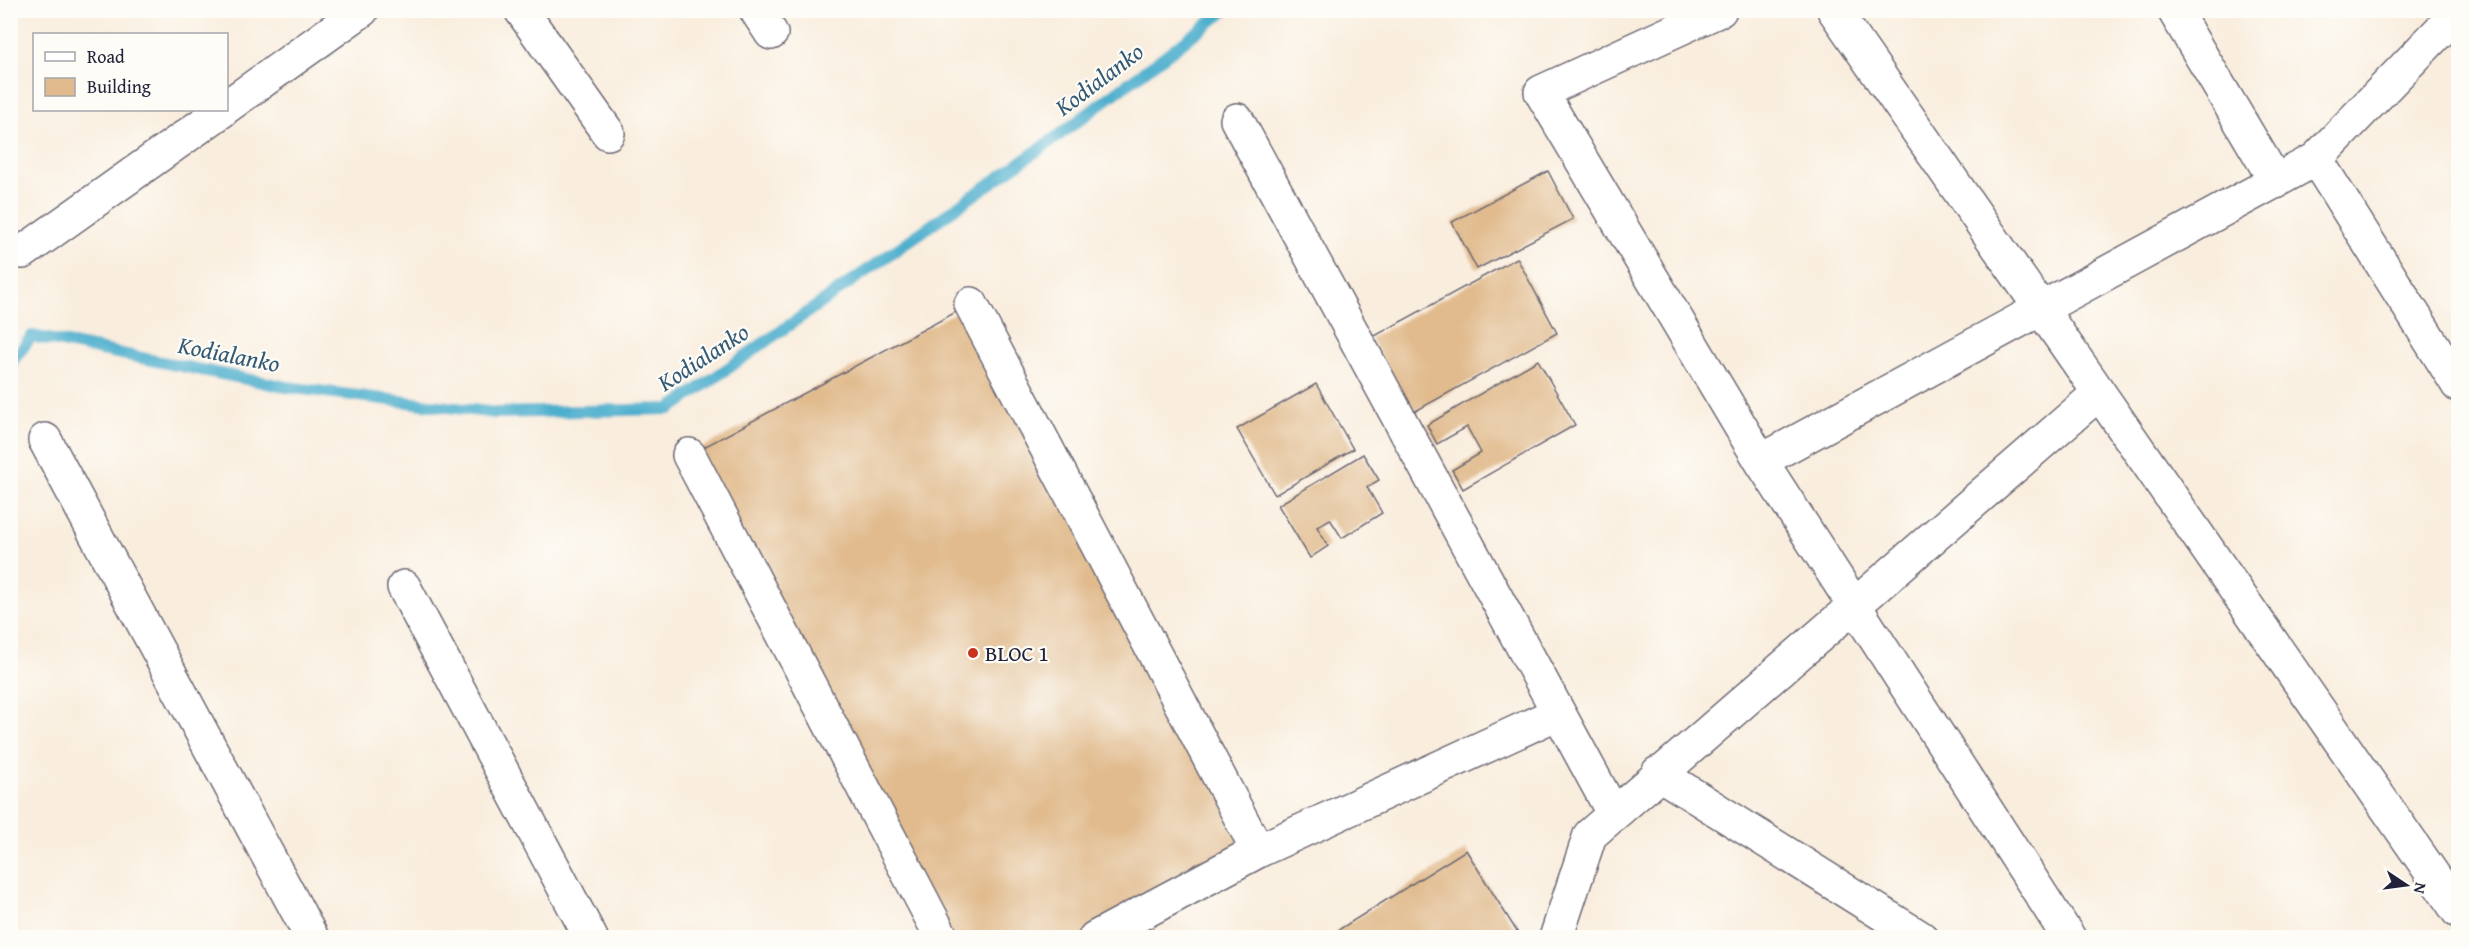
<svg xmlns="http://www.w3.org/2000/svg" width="2469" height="948" font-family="'Gentium Book Plus',serif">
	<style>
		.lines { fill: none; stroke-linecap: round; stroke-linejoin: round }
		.stream { stroke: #4eafcd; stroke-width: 12 }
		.building { fill: #e1bb8e }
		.minor-casing { stroke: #6d6974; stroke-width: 36 }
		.minor { stroke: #fff; stroke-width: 33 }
		.poi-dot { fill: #c8321e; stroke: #fdfcf7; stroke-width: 2 }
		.labels { text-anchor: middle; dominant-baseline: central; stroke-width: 4.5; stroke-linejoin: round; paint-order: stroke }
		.poi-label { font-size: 22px; fill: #22223b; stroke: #fdfcf7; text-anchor: start }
		.water-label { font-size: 24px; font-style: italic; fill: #345a75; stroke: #fdfcf7 }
	</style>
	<rect width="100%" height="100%" fill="#fdfcf7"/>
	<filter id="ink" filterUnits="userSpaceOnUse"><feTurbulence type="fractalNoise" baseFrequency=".0167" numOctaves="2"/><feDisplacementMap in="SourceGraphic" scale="12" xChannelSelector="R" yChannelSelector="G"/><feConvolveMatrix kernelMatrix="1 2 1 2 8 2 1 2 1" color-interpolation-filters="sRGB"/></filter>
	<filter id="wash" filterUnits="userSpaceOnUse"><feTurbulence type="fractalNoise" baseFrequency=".008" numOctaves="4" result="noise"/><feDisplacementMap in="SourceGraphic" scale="24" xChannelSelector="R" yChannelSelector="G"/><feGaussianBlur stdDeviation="1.35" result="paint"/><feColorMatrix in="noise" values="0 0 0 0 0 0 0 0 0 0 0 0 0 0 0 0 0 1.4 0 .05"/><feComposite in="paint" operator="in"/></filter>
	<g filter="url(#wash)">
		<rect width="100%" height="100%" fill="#f9eddd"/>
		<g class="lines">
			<!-- stream -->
			<path class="stream" d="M10,364l22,-28 254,51 210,26 174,-4 388,-273 168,-126"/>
		</g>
		<g id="blocks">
			<!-- building -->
			<path class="building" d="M1548,171l25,48 -96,50 -25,-47z
				M1517,258l40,75 -145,80 -41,-75z
				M971,304l287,547 -163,87h-153l-253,-483z
				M1538,360l37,65 -112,64 -11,-19 29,-17 -14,-26 -30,17 -10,-19z
				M1316,384l37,65 -78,46 -38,-66z
				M1363,454l16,26 -12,7 15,26 -40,25 -12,-19 -13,8 11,19 -18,12 -32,-53z
				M1466,850l53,85 -181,3 -3,-6z"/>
		</g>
	</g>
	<g filter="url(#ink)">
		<use href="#blocks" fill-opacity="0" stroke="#6d6974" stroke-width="1.5"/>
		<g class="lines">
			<!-- minor casing -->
			<g class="minor-casing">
				<path id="minor" d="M521,10l87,123
					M756,10l15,23
					M1720,10l-179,82 220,369 308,477
					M1834,10l624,901
					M2174,10l102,172
					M226,107l136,-97
					M1237,120l376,693
					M2316,159l142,226
					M23,252l200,-142
					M971,304l287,547
					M45,440l267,498
					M689,455l253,483
					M1761,461l555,-302 142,-147
					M404,587l187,351
					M1658,773l263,165
					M1095,938l163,-87 300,-138
					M1556,938l34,-103 509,-442"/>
			</g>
			<!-- minor -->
			<use href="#minor" class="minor"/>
		</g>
	</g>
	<!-- markers -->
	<circle class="poi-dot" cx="973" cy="653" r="6"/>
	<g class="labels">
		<!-- poi labels -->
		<g class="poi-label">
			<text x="985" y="653">BLOC 1</text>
		</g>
		<!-- water labels -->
		<g class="water-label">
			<text transform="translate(1099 79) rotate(-37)">Kodialanko</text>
			<text transform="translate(229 354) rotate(11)">Kodialanko</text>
			<text transform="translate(703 357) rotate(-33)">Kodialanko</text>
		</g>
	</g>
	<!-- margin -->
	<rect width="2469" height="948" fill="none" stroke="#fdfcf7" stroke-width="36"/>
	<!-- legend -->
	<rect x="33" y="33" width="195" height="78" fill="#fdfcf7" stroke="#a5a5ac" stroke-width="1.5"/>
	<rect x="45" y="52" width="30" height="9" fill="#ffffff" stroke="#a5a5ac" stroke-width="1.5"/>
	<text x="87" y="63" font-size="18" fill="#22223b">Road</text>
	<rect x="45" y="78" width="30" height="18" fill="#e1bb8e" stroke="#a5a5ac" stroke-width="1.5"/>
	<text x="87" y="93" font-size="18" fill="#22223b">Building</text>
	<!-- north arrow -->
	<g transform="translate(2406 885) rotate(103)" stroke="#fdfcf7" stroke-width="4.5" paint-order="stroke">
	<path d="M0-4.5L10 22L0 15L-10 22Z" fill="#22223b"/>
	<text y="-9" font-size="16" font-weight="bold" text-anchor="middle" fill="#22223b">N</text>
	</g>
</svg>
